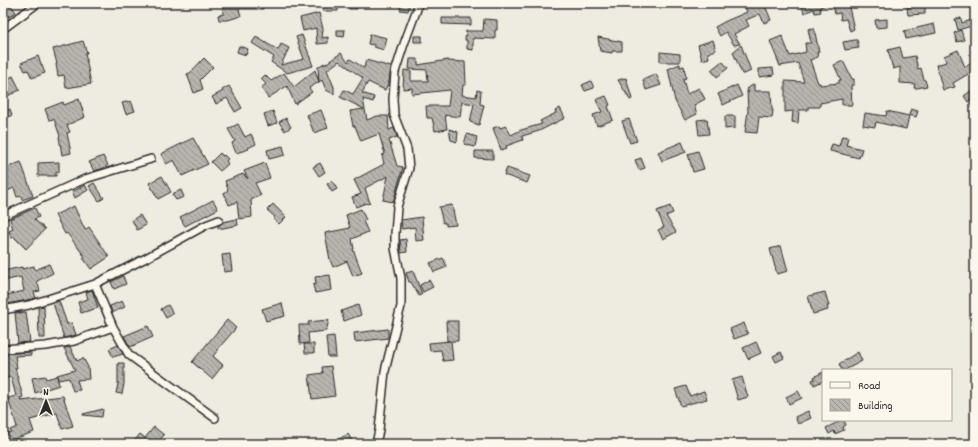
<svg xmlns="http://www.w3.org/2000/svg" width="978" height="447" font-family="Dekko,sans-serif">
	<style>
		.building { fill: url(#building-back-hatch); stroke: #2b2b2b }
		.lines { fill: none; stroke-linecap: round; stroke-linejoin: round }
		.minor-casing { stroke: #2b2b2b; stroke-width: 10 }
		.minor { stroke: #fbf7ec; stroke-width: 7 }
	</style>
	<defs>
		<pattern id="building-back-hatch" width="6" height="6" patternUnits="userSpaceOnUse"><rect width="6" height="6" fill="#b8b5ae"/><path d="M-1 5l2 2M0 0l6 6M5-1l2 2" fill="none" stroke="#96938e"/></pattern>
	</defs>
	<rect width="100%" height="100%" fill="#eeebe0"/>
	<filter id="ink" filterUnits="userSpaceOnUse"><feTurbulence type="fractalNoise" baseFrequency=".025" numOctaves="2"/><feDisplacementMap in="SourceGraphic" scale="8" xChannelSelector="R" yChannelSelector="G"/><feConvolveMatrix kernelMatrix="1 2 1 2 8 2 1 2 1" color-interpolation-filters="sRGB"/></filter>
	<g filter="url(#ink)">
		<!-- building -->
		<path class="building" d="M3,3h6l7,9 -7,5 -6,-8z
			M225,3h38v6h-24l2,7 -13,4h-9l-1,-5 6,-1 -1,-8h2z
			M323,3h15v8h-15z
			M349,3h7l1,6h-8z
			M401,3h9l-2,8 -8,-1z
			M743,3h21l7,17 -7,3 -4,-9 -14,6 3,6 -15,8 6,10 -6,1 -8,-13 -6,4 -5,-9 11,-6 21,-9z
			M801,3h28l1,1 -10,3 1,5 -6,1 -1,-4 -10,4z
			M845,3h3l6,26 -4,2 -4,-12 -5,1 -1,-7 -5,1 -2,-8z
			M925,6v8l-17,1 -1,-8z
			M319,13l4,16 -1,9 6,-1v6l-11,1 -1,-16 -13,3 -3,-13z
			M442,18h29v7l-29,-1z
			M961,18l1,5 13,-4v6l-17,5 -3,-11z
			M484,19l13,1v10h-2v9l-22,-1v12l-6,-1v-9h-2l1,-9h17z
			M887,19v8l-11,1 -1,-8z
			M934,24l2,9 -30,6 -2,-8z
			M814,28l5,24h-2l1,5 -8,3 8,23h2v2l19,-2v-3h2l-7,-15 9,-4 9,18h2v6h-3l1,20h-10v-6l-22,4v4h-12v3h-9l-1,13 -6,-1 1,-11 -8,1v-31l19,1 -6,-19 -18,3 -10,-25 12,-5 8,20 16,-4 -1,-9h6l-3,-14z
			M337,30h8l-1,7 -7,-1z
			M961,30l3,10 -7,2 -3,-9z
			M370,34l17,4 -3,12 -10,-3v-2l-6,-1z
			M302,35l11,31 -26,7 -16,-11 3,-5 -22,-14 4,-6 22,13 3,-6 8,4 -8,17 23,-6 -8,-22z
			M414,36h8v6h-8z
			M598,37l24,5v9h-10v2l-12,-2z
			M713,40l3,10 -8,3 1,5 -7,2 -4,-15z
			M855,40h2l2,8 -14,2 -2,-8z
			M83,41l4,12h-2l6,31 -25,4 -2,-13 -6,1 -2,-12h1l-4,-15z
			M741,45l10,26 -7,3h-2l-9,-22z
			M239,46l9,3 -2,6 -9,-3z
			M900,47l3,11 12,-2 3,13 3,-1 3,12h1l2,6 -10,2h-3l1,-4 -15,-1v-16l-7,2 -5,-19z
			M958,50l7,17 10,-6v9l-22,13 2,4 -12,3 -7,-25 10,-3 -2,-6z
			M660,52l20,2v8h-20z
			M341,53l7,9 2,-3 14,9 2,-8 25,7 -2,15 -4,8 -17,-8 -6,11 12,4 -1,5 -10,-3 4,21 10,-4h11l1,14 5,-2 3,9 -8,3 8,26 6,1 -10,35 -10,-2 5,-24 -23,12 5,15 -3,1 -1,-1 -10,4 -4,-10 9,-3 -7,-14 30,-16 -2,-9 3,-1 -6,-20 -18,7 -6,-15h-2l-3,-15 14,-2 -24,-12 4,-7 9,4 10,-16 -24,-17 -12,9 7,17v7l-8,-4 -4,-10 -3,2 -1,-15 6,-4v2z
			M38,56l7,17 -13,5 -4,-8 -3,1 -4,-8z
			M204,58l9,9 -13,13 3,9 -9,4 -7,-19 3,-1z
			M410,59h8v6l30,-5v1l17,1 1,23h-3l-1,10 14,2 1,-7 4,1 -1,13 4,1 -5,20 -9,-3 4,-18 -12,-2 -2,15 -15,-2 2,14 -12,2 -3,-13h-5l-1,-12h22l2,-16 -38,4v-6l-9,1 1,-19 7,1v10h17l-1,-11 -18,-1z
			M721,62h2l5,6 -11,9 -6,-7z
			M680,64v3l4,-1 2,12 -3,1 4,15 12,-6 6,11 -11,6 3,9 -12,6 -10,-19 -7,-32z
			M773,68l1,7 -15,2v-8z
			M315,70l4,12 -10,6 3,4 -17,12 -8,-18 -19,12 -7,-10 5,-4 -5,-5 4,-4 6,6 13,-8 10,14z
			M656,74l5,11 -15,5 -3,-10z
			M13,76l7,14 -17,8v-17z
			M626,78l6,21 -2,1 -12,-20z
			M591,81l3,7 -9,3 -3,-6z
			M754,84v7h17l1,19h1l-1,8 -13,-1 -2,16 -12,-1 3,-21 -1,-20 2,2 -2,-4z
			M737,85l5,11 -19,9 -5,-11z
			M229,86l13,22 -7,4 -8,-14 -11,6 -4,-7 11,-6 -1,-1z
			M975,88v8l-7,6 -4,-6z
			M606,96l4,9 -2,1 5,14 -16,6 -4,-11 9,-3 -6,-12z
			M79,99l6,18 -18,8 3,7 -3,1 4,20 -9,2 -3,-18 1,-1 -6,-17 -5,1 -4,-11 18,-7 1,3z
			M131,101l4,10 -9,3 -4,-11z
			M560,108l5,10 -26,13 -17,5 1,4 -17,6 1,2 -6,2 -8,-22 6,-2 1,2 6,-2 5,9 10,-5 21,-6 -2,-3 16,-8 -1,-2z
			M10,109l2,6 -9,5v-7z
			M911,109l7,2 -2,6 -7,-2z
			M321,110l7,18 -14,5 -7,-18z
			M273,111l4,12 -9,3 -4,-12z
			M887,111l22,5 -3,13 -30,-7 -1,5 -12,-2 2,-12 21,3z
			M725,116h10v12l-10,1z
			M286,118l5,9 -6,4 -6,-9z
			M629,119l8,22 -7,2 -8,-22z
			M707,119l2,15 -10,1 -2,-15z
			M238,124l7,13 6,-3 5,10 -8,4 1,1 -13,4 -4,-10 3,-2 -7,-12z
			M449,129l9,3 -1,10 -6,-2z
			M467,134l10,3 -2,10 -11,-3z
			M842,136l6,1 -2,8 16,4 -3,9 -29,-7 2,-7 7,2z
			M193,138l15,26 -26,12 -8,-16 -8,4 -5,-10z
			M682,142l4,10 -24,9 -4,-9z
			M283,146l2,9 -16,4 -2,-9z
			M475,151h18v8l-18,-1z
			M698,151l6,18 -11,3 -5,-18z
			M220,153l3,3 1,-1 4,4 -2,2 2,3 -8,7 -9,-9z
			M103,156l5,9 -4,3 -10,3 -5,-9z
			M641,158l4,10 -6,2 -4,-10z
			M21,162l12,34 -11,4 -1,-4 -4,1 -3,-9 -11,5v-24z
			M59,162v10h-3v4h-18v-13z
			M265,163l5,15 -15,5 6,12 -10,5 1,17 -13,2 -2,-17 -8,3 -5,-12 4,-3 -3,-9 18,-7 5,5 -4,-8z
			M320,163l5,9 -6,4 -6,-9z
			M507,168l23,8 -3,7 -23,-8z
			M162,176l9,16 -13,7 -9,-16z
			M332,181l5,8 -5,3 -5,-8z
			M94,183l10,15 -5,3 -10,-15z
			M85,185l3,5 -13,8 -3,-6z
			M181,190l3,7 -8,3 -4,-6z
			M213,200l5,9 -33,17 -5,-9z
			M273,204l13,13 -7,7 -6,-5 2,-2 -8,-7z
			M452,205l4,20 -10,1v-3h-3l-4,-16z
			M74,206l11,24 4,-3 20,30 -18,12 -8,-11 2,-1 -18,-24 -2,1 -10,-19z
			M670,206l3,7 -7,3 10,16 -13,7 -5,-9 6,-3 -7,-16z
			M35,208l4,9 -5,2 11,10 -19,20 -12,-12 -3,1 -2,-7 4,-2 -3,-10z
			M361,209l5,11 -3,1 5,11 -16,7 2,10h-1l9,24 -9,3 -6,-15 -14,6 -3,-7 -5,-27 25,-5 -4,-13z
			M140,215l6,10 -9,5 -5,-10z
			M422,217l2,23 -8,1 -1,-14 -13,2 -1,-9z
			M237,219l1,6 -20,4v-3l5,-4z
			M406,239l1,13 -6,1 -1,-13z
			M781,246l7,25 -11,3 -7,-25z
			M230,254l2,17 -8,1 -2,-17z
			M443,258l4,9 -13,5 -4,-9z
			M49,264l4,9 -16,8 3,10 -6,1 2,6 -33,7v-9l21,-5 -3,-14 -18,4v-10l19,-4v2l12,-3 1,4z
			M413,271l9,23 -3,2 -8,-14h-2l-3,-9z
			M330,275l2,15 -17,3 -2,-8 3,-1 -1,-7z
			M123,276l3,8 -12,5 -3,-7z
			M429,280l4,7 -10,5 -3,-7z
			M92,290l6,18 -17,5 -3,-11 10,-3 -2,-7z
			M825,292l4,14h-2l1,4 -15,4 -5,-18z
			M59,301l8,23 5,-1 4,12 -12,3 -11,-35z
			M122,301l3,6 -13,6 -2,-7z
			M282,303l3,13 -19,5 -4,-12z
			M168,305l5,9 -7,4 -5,-9z
			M358,305l3,10 -17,6 -3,-10z
			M44,306l1,32h-6l-1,-31z
			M26,312l4,30 -12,1 -3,-30z
			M227,320l9,8 -18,21h1l-6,7 10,9 -11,14 -20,-17z
			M329,320l-3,11 -18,2 1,10 -9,1 -1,-19h10l-1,-3z
			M446,321h12v20h-7l2,19 -10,1 -2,-11 -11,1 -1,-8 21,-2h-3z
			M744,323l4,11 -14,5 -4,-10z
			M148,326l5,11 -23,10 -6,-11z
			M388,329v9l-33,4 -1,-9z
			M334,336l2,21h-8l-2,-20z
			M756,342l5,11 -13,6 -5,-11z
			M304,344h10v9h-9z
			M118,345l5,9 -10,3 -4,-8z
			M70,347l7,14 6,-3 5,9 1,12 -12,1 3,10 -7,1 -4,-13 -11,2 -1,-5 18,-5 -11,-22z
			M31,352v3l-16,1 2,12h-2l8,29 -3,1 1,3 42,-5 10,30 -11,3 -5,-16 -27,7 4,12 -20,7 -11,2v-7l8,-2 -1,-2 7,-3 -9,-29 8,-2 -5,-19 -8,2v-25z
			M781,352l3,6 -8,4 -3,-6z
			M858,352l4,9 -17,9h-3l-3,-6z
			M118,363h6v21l-2,10 -6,-1 2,-9z
			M331,366l4,30 -23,3 -3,-24 14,-2 -1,-6z
			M823,372v9l-9,4 -2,-5 3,-1 -1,-2z
			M45,376l1,3 11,-3 2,9 -24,8 -3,-15z
			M742,377l6,20 -10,3 -6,-20z
			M686,386l4,10 14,-5 3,8 -26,7 -6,-17z
			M798,391l4,7 -13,6 -3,-7z
			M103,409l-1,8 -19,-2v-1z
			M808,411l3,7 -13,6 -3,-7z
			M842,420h2l2,5 -3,2 1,3 -9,4 -1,-3 -5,3 -3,-6z
			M154,427l10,8 -8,9h-24l8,-10 5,4z
			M348,434l6,10h-24z"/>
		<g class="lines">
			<!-- minor casing -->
			<g class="minor-casing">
				<path id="minor" d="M3,29l31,-23 2,-3
					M3,216l82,-37 66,-20
					M95,284l18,43 16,28 86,63
					M3,310l26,-5 66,-21 51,-26 60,-33 13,-5
					M3,349l43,-3 28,-5 39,-14
					M376,444l3,-14 6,-59 16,-65v-28l-6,-30v-14l2,-27 12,-39 -2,-19 -13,-34 -1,-16 2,-27 9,-28 13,-35 1,-6"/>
			</g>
			<!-- minor -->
			<use href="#minor" class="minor"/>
		</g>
	</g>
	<!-- margin -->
	<rect width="978" height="447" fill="none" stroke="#fbf7ec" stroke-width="16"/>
	<rect x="8" y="8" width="962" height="431" fill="none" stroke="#2b2b2b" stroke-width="1.5" filter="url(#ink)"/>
	<!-- legend -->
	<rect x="822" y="369" width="130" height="52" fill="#fbf7ec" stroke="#a8a59f"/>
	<rect x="830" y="382" width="20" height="6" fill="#fbf7ec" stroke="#a8a59f"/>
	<text x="858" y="389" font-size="12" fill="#2b2b2b">Road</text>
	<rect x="830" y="399" width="20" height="12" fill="url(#building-back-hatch)" stroke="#a8a59f"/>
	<text x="858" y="409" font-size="12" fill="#2b2b2b">Building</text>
	<!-- north arrow -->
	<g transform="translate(46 401)" stroke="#fbf7ec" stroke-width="3" paint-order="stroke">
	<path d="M0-3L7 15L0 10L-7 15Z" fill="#2b2b2b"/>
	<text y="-6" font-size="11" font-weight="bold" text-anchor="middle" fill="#2b2b2b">N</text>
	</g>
</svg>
